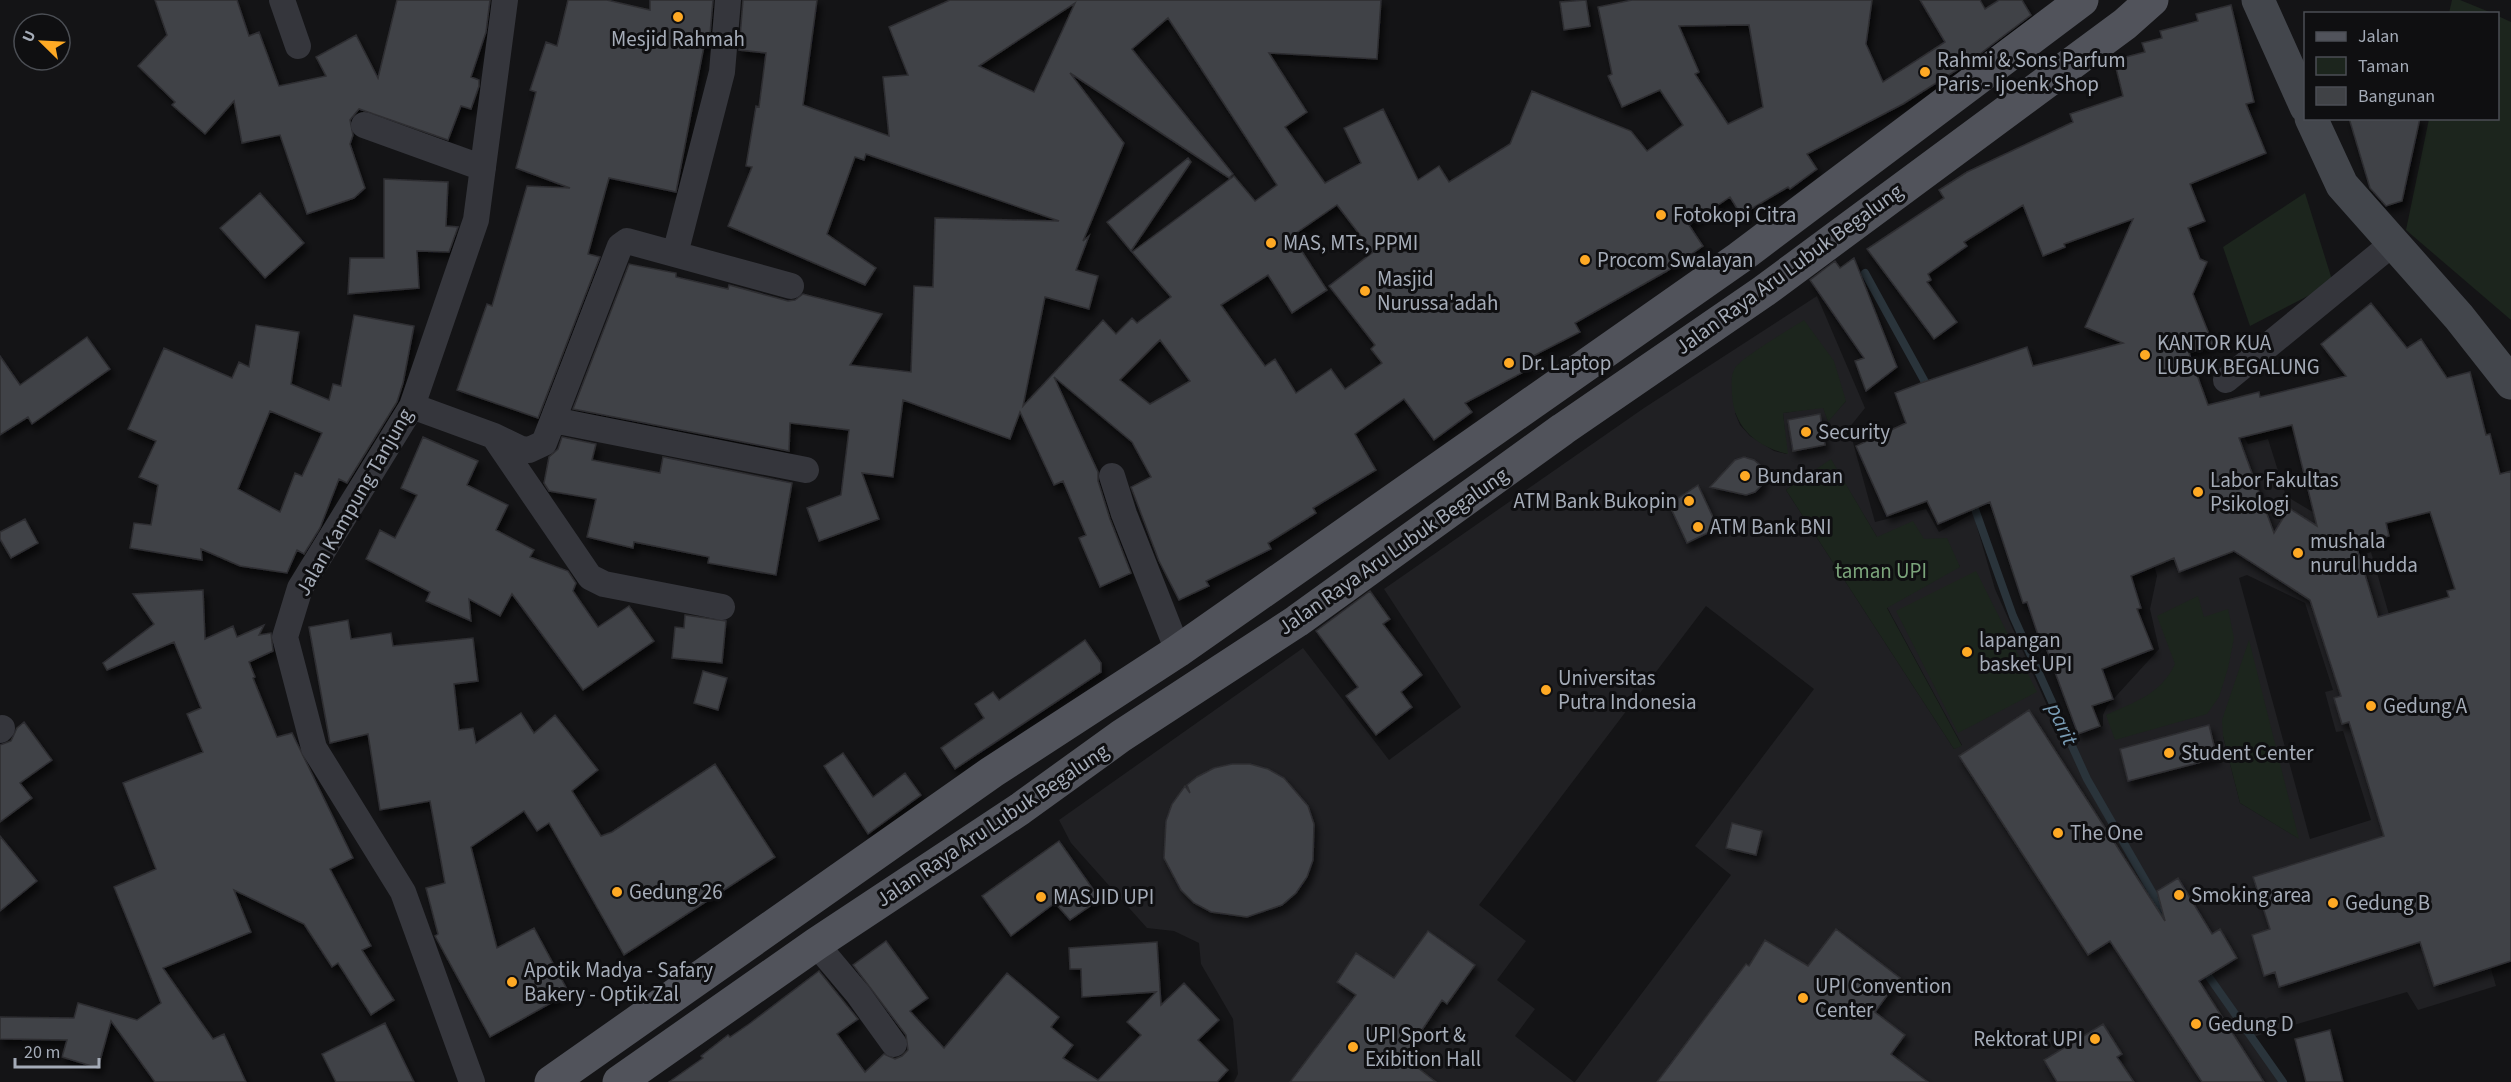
<svg xmlns="http://www.w3.org/2000/svg" width="2511" height="1082" font-family="'Source Sans 3',sans-serif">
	<style>
		.built { fill: #202023; fill-rule: evenodd }
		.green { fill: #1c251d }
		.lines { fill: none; stroke-linecap: round; stroke-linejoin: round }
		.stream { stroke: #2a343b; stroke-width: 8 }
		.building { fill: #404246; stroke: #2e2e32; stroke-width: 1.5; fill-rule: evenodd; filter: url(#shadow) }
		.street { stroke: #35363c; stroke-width: 26 }
		.secondary { stroke: #43464c; stroke-width: 33 }
		.primary { stroke: #51535b; stroke-width: 33 }
		.poi-dot { fill: #fea924; stroke: #0f0f11; stroke-width: 2 }
		.labels { text-anchor: middle; dominant-baseline: central; stroke-width: 6; stroke-linejoin: round; paint-order: stroke }
		.poi-label { font-size: 21px; fill: #a5acb8; stroke: #0f0f11; text-anchor: start }
		.street-label { font-size: 21px; fill: #a5acb8; stroke: #0f0f11 }
		.park-label { font-size: 21px; fill: #7ba47b; stroke: #0f0f11 }
		.water-label { font-size: 22px; font-style: italic; fill: #799cb5; stroke: #0f0f11 }
	</style>
	<defs>
		<filter id="shadow"><feDropShadow dx="3.5" dy="6" stdDeviation="3" flood-color="#0009"/></filter>
	</defs>
	<rect width="100%" height="100%" fill="#141416"/>
	<!-- built -->
	<path class="built" d="M1817,296l48,112 -16,20 26,94 51,-13 13,23 34,-19 22,76 68,152 40,-15v-11l4,-9 52,-57 -9,-40 7,-33 -33,-119 108,-41 16,28 20,-5 18,57 67,40 7,20 11,-4 125,434 -78,24 -11,-18 -154,45 30,45h-708l156,-207 -36,-29 119,-157 -108,-83 -227,299 47,36 -29,39 38,29 -20,27 59,46h-340l4,-8 -5,-55 -32,-55 -2,-21 -25,-12 -27,-3 -76,-85 -12,-23 244,-172 86,112 72,-53 -77,-118 260,-181zM1846,401l-18,20 -5,-14 -40,6 4,41 -13,-3 -24,-15 -10,-11 -5,-12zM1831,460l46,77 47,3 36,26 -73,41 75,138 -8,4 -168,-259zM2247,575l58,28 28,87 -8,2 11,40 7,-1 28,89 -61,19 -71,-261zM2223,736l75,102 -58,-35z"/>
	<!-- green -->
	<path class="green" d="M2452,0h8l32,13h-43z
		M2498,16l13,6v298l-105,-90 23,-111 69,-1z
		M2305,193l28,90 -83,43 -27,-79z
		M1804,320l30,41 12,40 -18,21 -5,-14 -40,5 5,41c-31,-7 -54,-26 -56,-59 0,-9 -2,-19 3,-27 7,-11 55,-39 69,-48z
		M1831,459l46,78 36,-16 11,18 23,-1 13,29 -73,41 75,138 -8,3 -168,-259z
		M1976,571l61,121 -79,41 -62,-122z
		M2198,596l6,21 24,-8 6,29 -6,30 -9,29 -12,17 -92,26 -9,-25c29,-13 55,-21 69,-51l-18,-48z
		M2249,640l50,199 -59,-36 -17,-67 -1,-16z"/>
	<g class="lines">
		<!-- stream -->
		<path class="stream" d="M1865,273l65,118
			M1971,498l42,118 74,163 80,139
			M2202,967l81,115"/>
	</g>
	<!-- building -->
	<path class="building" d="M155,0h82l12,36 10,-4 20,54 47,-10 -10,-19 40,-22 22,43 19,-78h93l-4,32 -15,45 8,3v6l-8,23 -10,-3 -13,34 -89,-31 -9,11 3,15 -3,9 15,44 -11,10 -47,16 -27,-79 -38,8 -8,-42 -29,33 -33,-29 3,-3 -37,-36 29,-31z
		M568,0h39l43,10v-10h63l-4,46h-5l-28,146 -67,-14 -21,76 12,3 -62,161 -81,-28 30,-86 5,2 35,-120 43,2 -54,-20 20,-76 -6,-2 16,-48 11,4z
		M743,0h74l-14,105 86,31 -6,-59 25,-2 -19,-48 61,-27h431l-4,59 -108,-6 38,59 -22,15 40,56 36,-20 -17,-35 39,-19 35,71 21,-14 10,16 61,-38 22,-53 99,40 16,20 36,-26 -23,-35 -38,17 -14,-31 4,-2 -14,-67 34,-7h240l-6,44 17,38 62,-40 -25,-42h60l5,9 14,-9h23l9,15 -63,48 -65,41 -96,50 10,15 -27,20 -2,-2 -47,28 -11,-18 -41,28 14,21 -36,25 -92,52 5,9 -51,26 4,9 -68,36 7,9 -38,28 -30,-41 -49,35 21,36 -63,38 3,5 -48,30 3,6 -65,32 3,5 -30,14 -20,-39 -28,-74 20,-10 -19,-35 -78,-65 44,95v9l12,38 21,54 -31,14 -21,-49 7,-3 -23,-54 -9,4 -34,-73 -10,27 -107,-39 -10,77 -31,-4 17,46 -60,22 -12,-33 34,-13 8,-65 -59,-7 -1,28 -216,-42 56,-145 47,9v4l52,12 1,-4 59,16 7,-1 8,-6 79,20 -32,51 61,7 3,-86 19,1 2,-69 124,3 -193,-67 -2,6 -9,-3 -28,77 49,34 -11,17 -137,-59 24,-59 -6,-1 10,-60 3,1 7,-54 -27,-3zM1075,3l-41,89 -55,-26zM1168,18l109,167 -22,16 -21,-25 -102,76 39,45 -34,26 -5,-5 -16,16 -13,-14 -80,86 22,-109 44,12 9,-33 -22,-6 13,-34 -6,5 41,-98 -54,-70 159,105 4,-4 -101,-125zM1749,25l14,82 -35,17 -33,-50 4,-2 -20,-46zM1337,205l36,47 -44,34 46,59 -4,4 11,14 -37,26 -14,-20 -35,24 -21,-34 -10,7 -44,-61 47,-30 24,38 35,-23 -35,-54zM1160,340l30,41 -40,23 -30,-24z
		M1586,0l4,26 -26,4 -4,-28z
		M2231,5l23,97 -8,2 20,49 -76,31 15,37 -17,7 12,31 7,3 -14,32 20,50 -24,9 19,52 51,-13 1,5 86,-21 -25,-32 50,-41 36,45 14,-9 26,39 23,-6 16,63 4,-1 10,40 11,-3v490l-77,25 -14,-44 -141,45 -4,-15 -11,4 -12,-41 18,-6 -17,-52 131,-41 -35,-114 -7,2 -8,-26 7,-2 -31,-96 -76,-49 -55,21 -5,-14 -43,18 10,32 -4,1 16,40 -51,20 11,30 -21,7 8,20 -22,8 -36,-97 -3,1 -12,-36 -4,1 -33,-101 -52,22 -11,-23 -40,15 -31,-70 50,-23 -11,-30 26,-10 106,-36 6,19 90,-23 -38,-16 48,-108 -69,25 1,3 -22,9 -20,-51 -59,37 3,4 -39,28 3,6 -4,2 30,40 -23,17 -67,-90 77,-51 -5,-8 28,-18 106,-50 -3,-8 53,-18 -9,-36 31,-8 -3,-9 20,-5 -2,-7 38,-10 -2,-7zM2292,425l25,101 -28,-18 -15,25 -35,-95zM2430,512l25,77 -8,2 2,6 -71,20 -22,-72 33,-9 -3,-13z
		M2349,118h71l-18,83 -16,5 -16,-18z
		M1188,158l3,4 -60,89 -24,-29z
		M384,179l64,3 -2,44 12,1 -9,25 -32,-1 2,37 -71,6 2,-36h34z
		M260,193l44,50 -39,35 -45,-50z
		M1854,258l43,109 -31,24 -11,-30 9,-3 -54,-78 25,-19 5,7z
		M354,315l60,11 -11,57 -6,19 -50,81 -8,-4 -19,49 -16,26 -7,-4 -10,23 -47,-7 -39,-17 1,11 -72,-12 4,-25 17,2 7,-40 -19,-8 17,-36 -28,-12 36,-81 68,30 7,-16 10,5 7,-42 43,7 -8,52 38,16 4,-16 8,2zM270,411l52,22 -20,43 -7,-3 -15,39 -42,-23z
		M87,337l23,32 -78,55 -4,-7 -28,18v-79l20,29z
		M1820,414l5,31 -32,6 -5,-31z
		M423,437l55,24 -11,24 41,20 -12,25 38,20 -4,7 38,14 8,12 -3,8 25,36 31,-21 25,35 -71,49 -71,-96 -12,22 -31,-17 2,22 -45,-20 4,-9 -64,-33 14,-29 15,8 22,-43 -16,-7z
		M562,437l34,7 -4,16 68,13 3,-16 129,26 -16,92 -68,-12 1,-6 -75,-15 -1,6 -46,-11 9,-38 -47,-8 -5,-8 5,-26 9,-8z
		M1744,457l10,3 7,6 3,9 -2,10 -7,7 -9,3 -36,-8 25,-27z
		M1698,485l20,43 -31,15 -18,-39z
		M25,519l13,24 -27,15 -11,-19v-7z
		M203,590l2,49 28,-13 4,11 27,-12 -5,10 12,-2 2,18 -24,11 6,15 -2,1 24,59 15,-4 61,125 -23,11 41,77 -9,4 32,50 -23,15 -33,-52 -6,4 -28,-43 -70,-34 17,42 -88,36 50,71 11,-5 22,48h-91l-44,-61 -13,47 -36,-11 5,-17 -67,-1v-22l74,1 4,-15 59,17 24,-17 -47,-116 42,-18 -33,-86 80,-31 -16,-38 14,-6 -27,-66 -67,28 -4,-7 51,-39 -21,-30z
		M1370,591l20,28 -7,5 39,51 -21,17 11,15 -36,28 -30,-39 12,-9 -42,-56z
		M685,615l41,6 -4,42 -50,-5 3,-31 9,1z
		M348,620l3,19 40,-6 2,13 80,-8 5,43 -24,3 5,46 14,-2 3,15 45,-30 13,20 21,-18 43,55 -26,21 29,45 11,-4 103,-68 60,93 -151,98 -75,-132 -12,8 -13,-20 -53,36 26,101 37,-20 35,65 -79,44 -55,-101 3,-2 -12,-46 19,-5 -15,-82 -50,9 -12,-76 -38,9 -21,-116z
		M1085,640l16,23v9l-146,97 -14,-21 43,-30 -9,-14 18,-12 6,8z
		M703,671l24,7 -9,32 -24,-7z
		M2029,710l136,211 -8,-30 21,-13 34,56 8,-5 17,29 -38,23 65,101h-62l-92,-141 -22,14 -129,-199z
		M24,722l28,38 -32,23 12,15 -32,24v-77l11,-4 6,-13z
		M2209,725l8,33 -89,23 -8,-32z
		M843,753l30,44 32,-24 16,22 -53,39 -44,-68z
		M1232,764h18l18,5 16,9 24,28 6,18 -1,36 -6,17 -11,16 -14,12 -35,12 -36,-5 -17,-9 -13,-13 -17,-32 2,-37 6,-17 13,-18 5,7 -3,-8 10,-8 17,-9z
		M1732,823l30,8 -6,24 -30,-7z
		M0,836l37,45 -37,30z
		M1059,841l41,58 -30,21 -15,-17 -44,33 -29,-40z
		M1836,929l64,49 -25,34 30,23 -14,19 37,28h-271l89,-118 3,2 16,-26 43,26z
		M1428,931l47,34 -28,39 -5,-4 -38,57 32,25h-146l66,-87 -19,-13 19,-29 38,25z
		M886,941l42,57 -18,13 34,37 63,-75 52,44 -8,10 22,18 -10,13 35,22 43,-45 -14,-13 29,-30 -74,5 -1,-28h-11l-1,-21 88,-6 4,63 23,-22 35,37 -21,20 30,30 -11,12h-548l34,-24 -2,-2 27,-21 2,2 19,-13 70,-53 39,48 -21,15 28,38 19,-18 11,5 7,-3 6,-6 -2,-15 -53,-70z
		M385,1023l29,59h-78l-14,-28z
		M2103,1024l19,30 -5,3 17,25h-77l-13,-22z
		M2330,1030l13,52h-37l-11,-43z"/>
	<g class="lines">
		<!-- street -->
		<path class="street" d="M282,0l16,46
			M364,125l119,43
			M675,254l47,-182 6,-72
			M2226,380l166,-136
			M412,406l82,30 27,13 8,1 15,-7 76,-197 7,-5 164,45
			M553,420l253,50
			M495,438l95,139 14,7 118,23
			M1112,476l12,38 54,137
			M0,730l2,-2
			M816,944l42,50 36,50
			M472,1082l-69,-190 -89,-144 -29,-111 15,-49 112,-182 64,-186 29,-220"/>
		<!-- secondary -->
		<path class="secondary" d="M2258,0l48,107
			M2311,118l31,67 117,132 52,66"/>
		<!-- primary -->
		<path class="primary" d="M551,1082l441,-310 186,-121 561,-393 343,-258
			M619,1082l197,-138 204,-135 101,-73 176,-115 266,-192 201,-138 361,-267 27,-24"/>
	</g>
	<!-- markers -->
	<g class="poi-dot">
		<circle cx="678" cy="17" r="6"/>
		<circle cx="1925" cy="72" r="6"/>
		<circle cx="1661" cy="215" r="6"/>
		<circle cx="1271" cy="243" r="6"/>
		<circle cx="1585" cy="260" r="6"/>
		<circle cx="1365" cy="291" r="6"/>
		<circle cx="2145" cy="355" r="6"/>
		<circle cx="1509" cy="363" r="6"/>
		<circle cx="1806" cy="432" r="6"/>
		<circle cx="1745" cy="476" r="6"/>
		<circle cx="2198" cy="492" r="6"/>
		<circle cx="1689" cy="501" r="6"/>
		<circle cx="1698" cy="527" r="6"/>
		<circle cx="2298" cy="553" r="6"/>
		<circle cx="1967" cy="652" r="6"/>
		<circle cx="1546" cy="690" r="6"/>
		<circle cx="2371" cy="706" r="6"/>
		<circle cx="2169" cy="753" r="6"/>
		<circle cx="2058" cy="833" r="6"/>
		<circle cx="617" cy="892" r="6"/>
		<circle cx="2179" cy="895" r="6"/>
		<circle cx="1041" cy="897" r="6"/>
		<circle cx="2333" cy="903" r="6"/>
		<circle cx="512" cy="982" r="6"/>
		<circle cx="1803" cy="998" r="6"/>
		<circle cx="2196" cy="1024" r="6"/>
		<circle cx="2095" cy="1039" r="6"/>
		<circle cx="1353" cy="1047" r="6"/>
	</g>
	<g class="labels">
		<!-- poi labels -->
		<g class="poi-label">
			<text x="678" y="39" text-anchor="middle">Mesjid Rahmah</text>
			<text x="1937" y="60">Rahmi &amp; Sons Parfum<tspan x="1937" dy="24">Paris - Ijoenk Shop</tspan></text>
			<text x="1673" y="215">Fotokopi Citra</text>
			<text x="1283" y="243">MAS, MTs, PPMI</text>
			<text x="1597" y="260">Procom Swalayan</text>
			<text x="1377" y="279">Masjid<tspan x="1377" dy="24">Nurussa'adah</tspan></text>
			<text x="2157" y="343">KANTOR KUA<tspan x="2157" dy="24">LUBUK BEGALUNG</tspan></text>
			<text x="1521" y="363">Dr. Laptop</text>
			<text x="1818" y="432">Security</text>
			<text x="1757" y="476">Bundaran</text>
			<text x="2210" y="480">Labor Fakultas<tspan x="2210" dy="24">Psikologi</tspan></text>
			<text x="1677" y="501" text-anchor="end">ATM Bank Bukopin</text>
			<text x="1710" y="527">ATM Bank BNI</text>
			<text x="2310" y="541">mushala<tspan x="2310" dy="24">nurul hudda</tspan></text>
			<text x="1979" y="640">lapangan<tspan x="1979" dy="24">basket UPI</tspan></text>
			<text x="1558" y="678">Universitas<tspan x="1558" dy="24">Putra Indonesia</tspan></text>
			<text x="2383" y="706">Gedung A</text>
			<text x="2181" y="753">Student Center</text>
			<text x="2070" y="833">The One</text>
			<text x="629" y="892">Gedung 26</text>
			<text x="2191" y="895">Smoking area</text>
			<text x="1053" y="897">MASJID UPI</text>
			<text x="2345" y="903">Gedung B</text>
			<text x="524" y="970">Apotik Madya - Safary<tspan x="524" dy="24">Bakery - Optik Zal</tspan></text>
			<text x="1815" y="986">UPI Convention<tspan x="1815" dy="24">Center</tspan></text>
			<text x="2208" y="1024">Gedung D</text>
			<text x="1365" y="1035">UPI Sport &amp;<tspan x="1365" dy="24">Exibition Hall</tspan></text>
			<text x="2083" y="1039" text-anchor="end">Rektorat UPI</text>
		</g>
		<!-- street labels -->
		<g class="street-label">
			<text transform="translate(1789 269) rotate(-36)">Jalan Raya Aru Lubuk Begalung</text>
			<text transform="translate(354 502) rotate(-60)">Jalan Kampung Tanjung</text>
			<text transform="translate(1393 551) rotate(-35)">Jalan Raya Aru Lubuk Begalung</text>
			<text transform="translate(992 825) rotate(-34)">Jalan Raya Aru Lubuk Begalung</text>
		</g>
		<!-- park labels -->
		<g class="park-label">
			<text x="1881" y="571">taman UPI</text>
		</g>
		<!-- water labels -->
		<g class="water-label">
			<text transform="translate(2062 724) rotate(65)">parit</text>
		</g>
	</g>
	<!-- legend -->
	<rect x="2304" y="12" width="195" height="108" fill="#0f0f11" stroke="#4b4e54" stroke-width="1.5"/>
	<rect x="2316" y="32" width="30" height="9" fill="#51535b" stroke="#4b4e54" stroke-width="1.5"/>
	<text x="2358" y="42" font-size="18" fill="#a5acb8">Jalan</text>
	<rect x="2316" y="57" width="30" height="18" fill="#1c251d" stroke="#4b4e54" stroke-width="1.5"/>
	<text x="2358" y="72" font-size="18" fill="#a5acb8">Taman</text>
	<rect x="2316" y="87" width="30" height="18" fill="#404246" stroke="#4b4e54" stroke-width="1.5"/>
	<text x="2358" y="102" font-size="18" fill="#a5acb8">Bangunan</text>
	<!-- north arrow -->
	<g transform="translate(42 42) rotate(294)"><circle r="28" fill="#0f0f11" stroke="#4b4e54" stroke-width="1.5"/>
	<path d="M0-4.5L10 22L0 15L-10 22Z" fill="#fea924"/>
	<text y="-9" font-size="16" font-weight="bold" text-anchor="middle" fill="#a5acb8">U</text>
	</g>
	<!-- scale -->
	<path d="M15 1058v9h84v-9" fill="none" stroke="#a5acb8" stroke-width="3"/>
	<text x="24" y="1058" font-size="18" fill="#a5acb8" stroke="#0f0f11" stroke-width="4.5" paint-order="stroke">20 m</text>
</svg>
